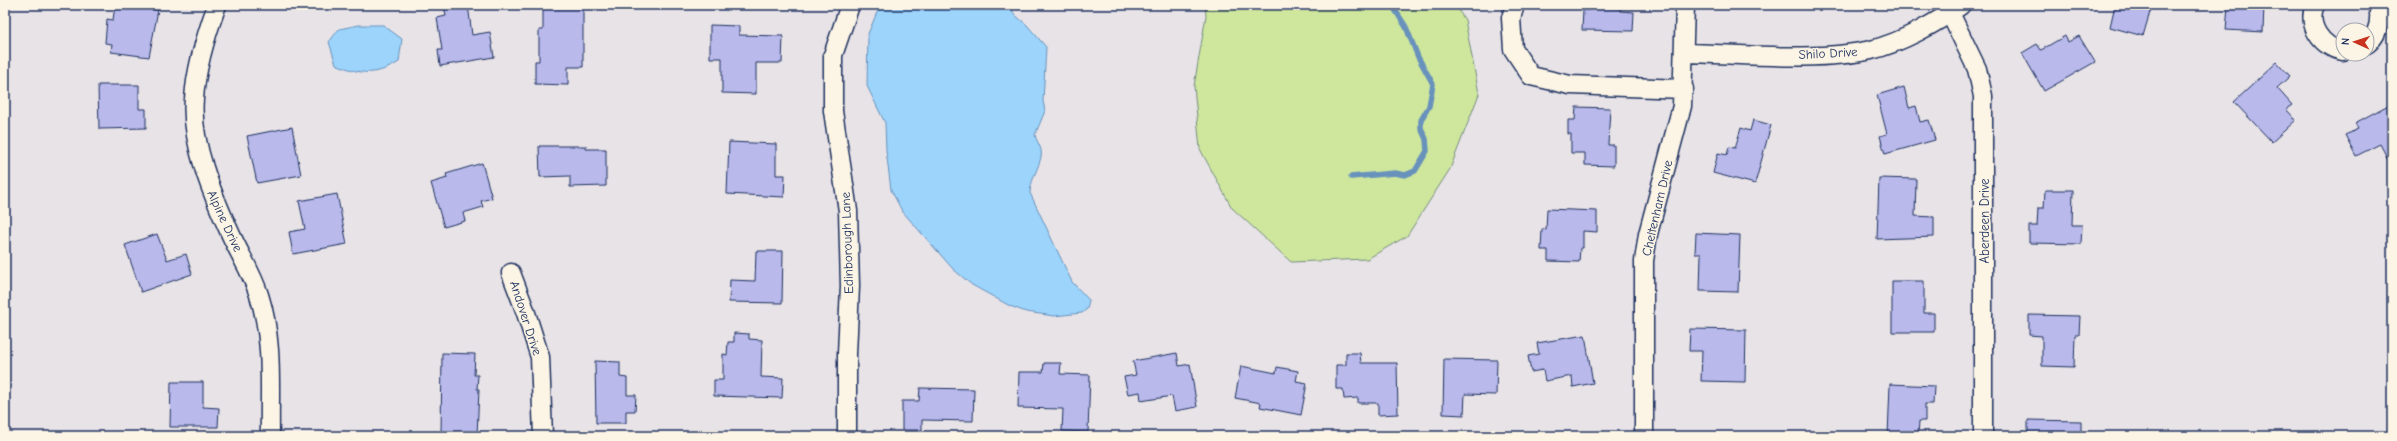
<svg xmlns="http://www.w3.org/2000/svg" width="2397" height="441" font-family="'Comic Neue',sans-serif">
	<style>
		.green { fill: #cee79d; stroke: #748b7e }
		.water { fill: #9cd4fb; stroke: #6892bc }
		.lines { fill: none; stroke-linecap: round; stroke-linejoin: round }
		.stream { stroke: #6892bc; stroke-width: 5.5 }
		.building { fill: #b9b9eb; stroke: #1b2f5e }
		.minor-casing { stroke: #1b2f5e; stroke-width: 21 }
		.minor { stroke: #fcf5e5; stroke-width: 18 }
		.labels { text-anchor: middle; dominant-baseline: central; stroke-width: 3; stroke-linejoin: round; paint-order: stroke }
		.street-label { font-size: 13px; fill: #1b2f5e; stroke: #fcf5e5 }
	</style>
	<rect width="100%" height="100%" fill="#e8e3e7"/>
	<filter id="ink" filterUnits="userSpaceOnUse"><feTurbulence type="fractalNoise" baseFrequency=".025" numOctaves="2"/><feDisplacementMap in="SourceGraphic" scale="8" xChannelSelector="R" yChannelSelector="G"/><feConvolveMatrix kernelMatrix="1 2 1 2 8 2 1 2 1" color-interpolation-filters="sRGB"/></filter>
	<g filter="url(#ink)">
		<!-- green -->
		<path class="green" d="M1205,5h250l10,15 14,74 -29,75 -43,67 -40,23 -76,3 -59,-54 -32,-59 -6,-63 12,-70z"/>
		<!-- water -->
		<path class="water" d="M880,5h129l6,10 12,10 19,22 -3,54 2,10 -10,24c1,5 5,10 6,15 3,10 -11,29 -11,43l42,89 17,18 -2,9 -5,4 -28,3 -28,-4 -16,-6 -38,-21 -19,-16 -51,-58 -11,-21 -5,-40 -1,-27 -18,-37 1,-52z
			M359,25h24l19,14 -3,23c-23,14 -38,13 -63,2l-7,-22 10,-13z"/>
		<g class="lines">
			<!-- stream -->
			<path class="stream" d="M1351,177l44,-4 10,2 10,-4 12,-20 -1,-12 -5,-11v-8l8,-14 4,-22 -15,-27 -12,-30 -14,-22"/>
		</g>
		<!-- building -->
		<path class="building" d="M115,5l43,5 -9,47 -38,-5 1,-8 -7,-1 2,-24 6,1z
			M444,5h24l4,30 18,-3 4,25 -54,9 -2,-16h4l-5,-32 9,-2z
			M543,5h40v62h-15v18l-33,-1v-23h4v-31h4z
			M1589,5h31v6l14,1 -1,19 -51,-1 1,-20h6z
			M2115,5h37l-9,31 -33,-9z
			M2228,5h36l-1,27 -37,-2z
			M710,25l29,1v9l44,1 -1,27h-26v31l-34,-1v-35h-12z
			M2065,36l3,6 11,-6 16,26 -51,29 -22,-38 15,-9 4,6z
			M2277,62l13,14 -13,12 15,17 -6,4 10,11 -24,22 -38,-40z
			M98,85h41v24h7v19l-47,1z
			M1904,87l5,21 7,-2 4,16 9,-2 6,20 -50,14 -5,-18 7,-2 -10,-39z
			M2392,103v64l-12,-23 -24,12 -11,-21 13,-6 -3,-6z
			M1576,107l34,1 -2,37h6v21l-29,-1v-12h-14v-19h-3v-14h7z
			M1753,120l18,5 -16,59 -42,-11 5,-20 9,2 2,-8 6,1 6,-20 9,3z
			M292,127l9,48 -44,8 -10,-47z
			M729,142l47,2v31h9l-1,22 -57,-3z
			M539,146h47v3h20v37l-36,1v-11l-30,1z
			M482,163l10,35 -11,3 2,6 -20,6 2,8 -21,6 -13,-44 16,-5 -1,-4z
			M1879,178l37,1 -1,37 19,1v20l-57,2z
			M2045,190h28l-1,35h10l-1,19 -52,-1v-17h8l1,-18h6z
			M337,194l10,50 -54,10 -4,-22 16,-3 -6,-28z
			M1547,209l50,2v21l-14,-1v17h-3l-1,14 -31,-1v-11h-7l1,-21 4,1z
			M1696,233l44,2 -2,57 -38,-1 1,-37h-6z
			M157,234l10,26 19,-6 6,20 -51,18 -16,-47z
			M756,251h27l-1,52 -53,-1 1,-22 25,1z
			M1892,281h32v32h10v19h-42z
			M2029,315l51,1 -1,19h-4l-1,32 -32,-1v-30l-13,-1z
			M1690,329l56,1 -1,52 -44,-1 1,-30h-13z
			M734,333l15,1v5l13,1 -1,37 22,1 -1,20 -68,-2v-16h9v-26l4,1 1,-13h6z
			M1585,335l8,48 -20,4 -1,-11 -27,5 -2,-11 -12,2 -3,-16 11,-2 -2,-11z
			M442,353l33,1 -1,21h4l-1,14h2l-2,47 -36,-2z
			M1177,353l2,13 11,-2 7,43 -22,4 -3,-15 -31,5 -1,-9 -12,2 -4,-17 12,-2 -3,-14z
			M1346,353h14l1,10h36l1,51 -20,1v-12h-20v-5l-14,1 -1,-10h-7v-24h10z
			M1444,359l53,1 -1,35 -31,-1 -1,21 -21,-1z
			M595,361l25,1v15l7,1v17h9l-1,16h-9v12h-30z
			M1044,363h17l-1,11 30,1 -2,57 -26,-1 1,-22 -45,-1 1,-36h24z
			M1241,366l35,7 1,-6 21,4 -2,10 11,2 -6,32 -41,-8 1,-4 -26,-5z
			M171,382h32v25l16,1 -1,19h-48z
			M1890,384l44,2 -1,18h-8v17h-6l-1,15h-30z
			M920,388l54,1 -1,32 -51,-1v10h-20v-29h17z
			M2028,420l53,1v15h-53z"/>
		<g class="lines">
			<!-- minor casing -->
			<g class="minor-casing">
				<path id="minor" d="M217,5c-11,30 -21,62 -23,94 -4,43 19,97 37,136 9,20 21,38 28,60 15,47 10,93 11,141
					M1515,5l-4,13 2,31 18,27 39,9 114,4
					M2315,5c-9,20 7,43 28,46
					M1950,13l27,56 6,27v340
					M2367,44c12,-10 14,-24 11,-39
					M1685,53c56,1 133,9 186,-3 29,-7 66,-27 90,-45
					M511,273l14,37 15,47 3,79
					M847,436v-82l3,-68 -2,-75 -15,-100v-56l17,-50
					M1644,436v-175l4,-27 34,-128 3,-101"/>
			</g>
			<!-- minor -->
			<use href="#minor" class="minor"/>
		</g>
	</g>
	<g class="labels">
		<!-- street labels -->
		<g class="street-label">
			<text transform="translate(1828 53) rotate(-3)">Shilo Drive</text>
			<text transform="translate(1657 208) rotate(-77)">Cheltenham Drive</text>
			<text transform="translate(225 221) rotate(65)">Alpine Drive</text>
			<text transform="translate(1984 221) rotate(-90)">Aberdeen Drive</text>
			<text transform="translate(847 243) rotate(-92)">Edinborough Lane</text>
			<text transform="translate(526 318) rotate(72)">Andover Drive</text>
		</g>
	</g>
	<!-- margin -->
	<rect width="2397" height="441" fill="none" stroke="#fcf5e5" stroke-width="20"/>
	<rect x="10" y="10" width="2377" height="421" fill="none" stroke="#1b2f5e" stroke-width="1.5" filter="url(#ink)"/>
	<!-- north arrow -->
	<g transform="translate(2355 42) rotate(273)"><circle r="19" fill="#fcf5e5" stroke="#a2a6af"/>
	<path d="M0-3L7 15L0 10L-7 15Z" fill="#c8321e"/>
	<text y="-6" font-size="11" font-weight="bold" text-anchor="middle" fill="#1b2f5e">N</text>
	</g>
</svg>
